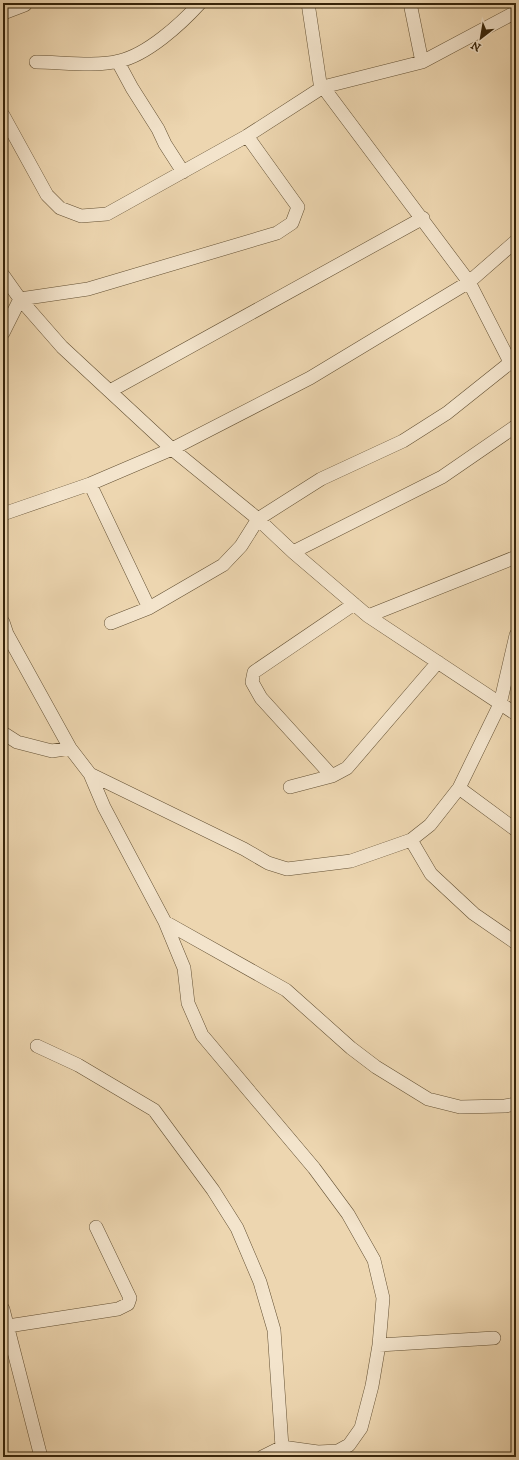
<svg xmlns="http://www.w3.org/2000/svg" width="519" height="1460" font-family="'IM FELL DW Pica',serif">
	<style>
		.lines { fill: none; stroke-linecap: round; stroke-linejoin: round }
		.minor-casing { stroke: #635033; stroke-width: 14 }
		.tertiary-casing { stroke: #635033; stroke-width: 18 }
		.minor { stroke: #f3e4cc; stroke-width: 13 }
		.tertiary { stroke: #f3e4cc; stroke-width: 17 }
	</style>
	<rect width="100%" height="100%" fill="#edd6b0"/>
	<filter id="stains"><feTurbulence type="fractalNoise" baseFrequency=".005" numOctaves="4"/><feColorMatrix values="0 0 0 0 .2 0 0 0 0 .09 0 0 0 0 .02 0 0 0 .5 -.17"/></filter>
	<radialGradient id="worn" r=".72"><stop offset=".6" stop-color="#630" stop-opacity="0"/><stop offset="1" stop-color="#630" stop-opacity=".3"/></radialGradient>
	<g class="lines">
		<!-- minor casing -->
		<g class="minor-casing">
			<path id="minor" d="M308,3l12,80 149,199 41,80
				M410,3l12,59
				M36,62c24,0 60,5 83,-1 28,-6 62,-37 81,-58
				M118,62l14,26 26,41 7,15 18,28
				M3,115l44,80 13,13 21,8 26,-2 140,-78 76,-49 99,-25 94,-50
				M3,275l17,24 42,48 110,102 86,70 35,33 75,64 148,98
				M3,333l17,-34 68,-10 189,-56 15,-10 6,-16 -51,-71
				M110,391l313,-173
				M90,484l59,124
				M3,514l87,-30 82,-35 138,-71 159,-96 47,-41
				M293,552l149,-75 74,-51
				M368,616l148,-59
				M3,622l4,12 63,114 20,26 14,33 61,115 19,46 4,35 14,32 112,133 34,46 26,46 9,38 -4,47 -7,41 -11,42 -12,17 -11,6 -20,1 -36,-5 -20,10
				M111,623l38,-15 74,-43 18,-19 17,-27 63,-40 82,-38 44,-28 69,-55
				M3,733l14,9 35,9 18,-3
				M90,774l154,75 24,14 19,6 64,-8 60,-21 19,-15 29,-37 41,-84 16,-69
				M332,776l-71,-78 -9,-16 2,-10 100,-68
				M290,787l42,-11 15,-8 91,-106
				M459,788l57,42
				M411,840l20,34 43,40 42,29
				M165,922l121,68 65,58 25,19 52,32 32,8 45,-1 11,-2
				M37,1046l41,19 76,45 59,80 24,38 23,54 14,48 8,117
				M3,1309l38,148
				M3,1328l5,-2 110,-17 10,-5 2,-6 -34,-71
				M379,1345l115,-7"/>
		</g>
		<!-- tertiary casing -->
		<g class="tertiary-casing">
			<path id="tertiary" d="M3,11l21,-8"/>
		</g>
		<!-- minor -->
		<use href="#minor" class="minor"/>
		<!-- tertiary -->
		<use href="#tertiary" class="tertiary"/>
	</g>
	<!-- margin -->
	<rect width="519" height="1460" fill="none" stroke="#edd6b0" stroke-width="16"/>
	<rect x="4" y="4" width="511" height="1452" fill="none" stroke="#352309" stroke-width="2"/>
	<rect x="8" y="8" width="503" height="1444" fill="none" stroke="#352309"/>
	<!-- north arrow -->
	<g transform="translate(481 38) rotate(211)" stroke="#f3e4cc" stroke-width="3" paint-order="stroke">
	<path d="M0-3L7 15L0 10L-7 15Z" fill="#352309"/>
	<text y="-6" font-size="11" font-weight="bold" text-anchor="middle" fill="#352309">N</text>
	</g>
	<rect width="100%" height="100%" filter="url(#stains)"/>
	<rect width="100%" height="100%" fill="url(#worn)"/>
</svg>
